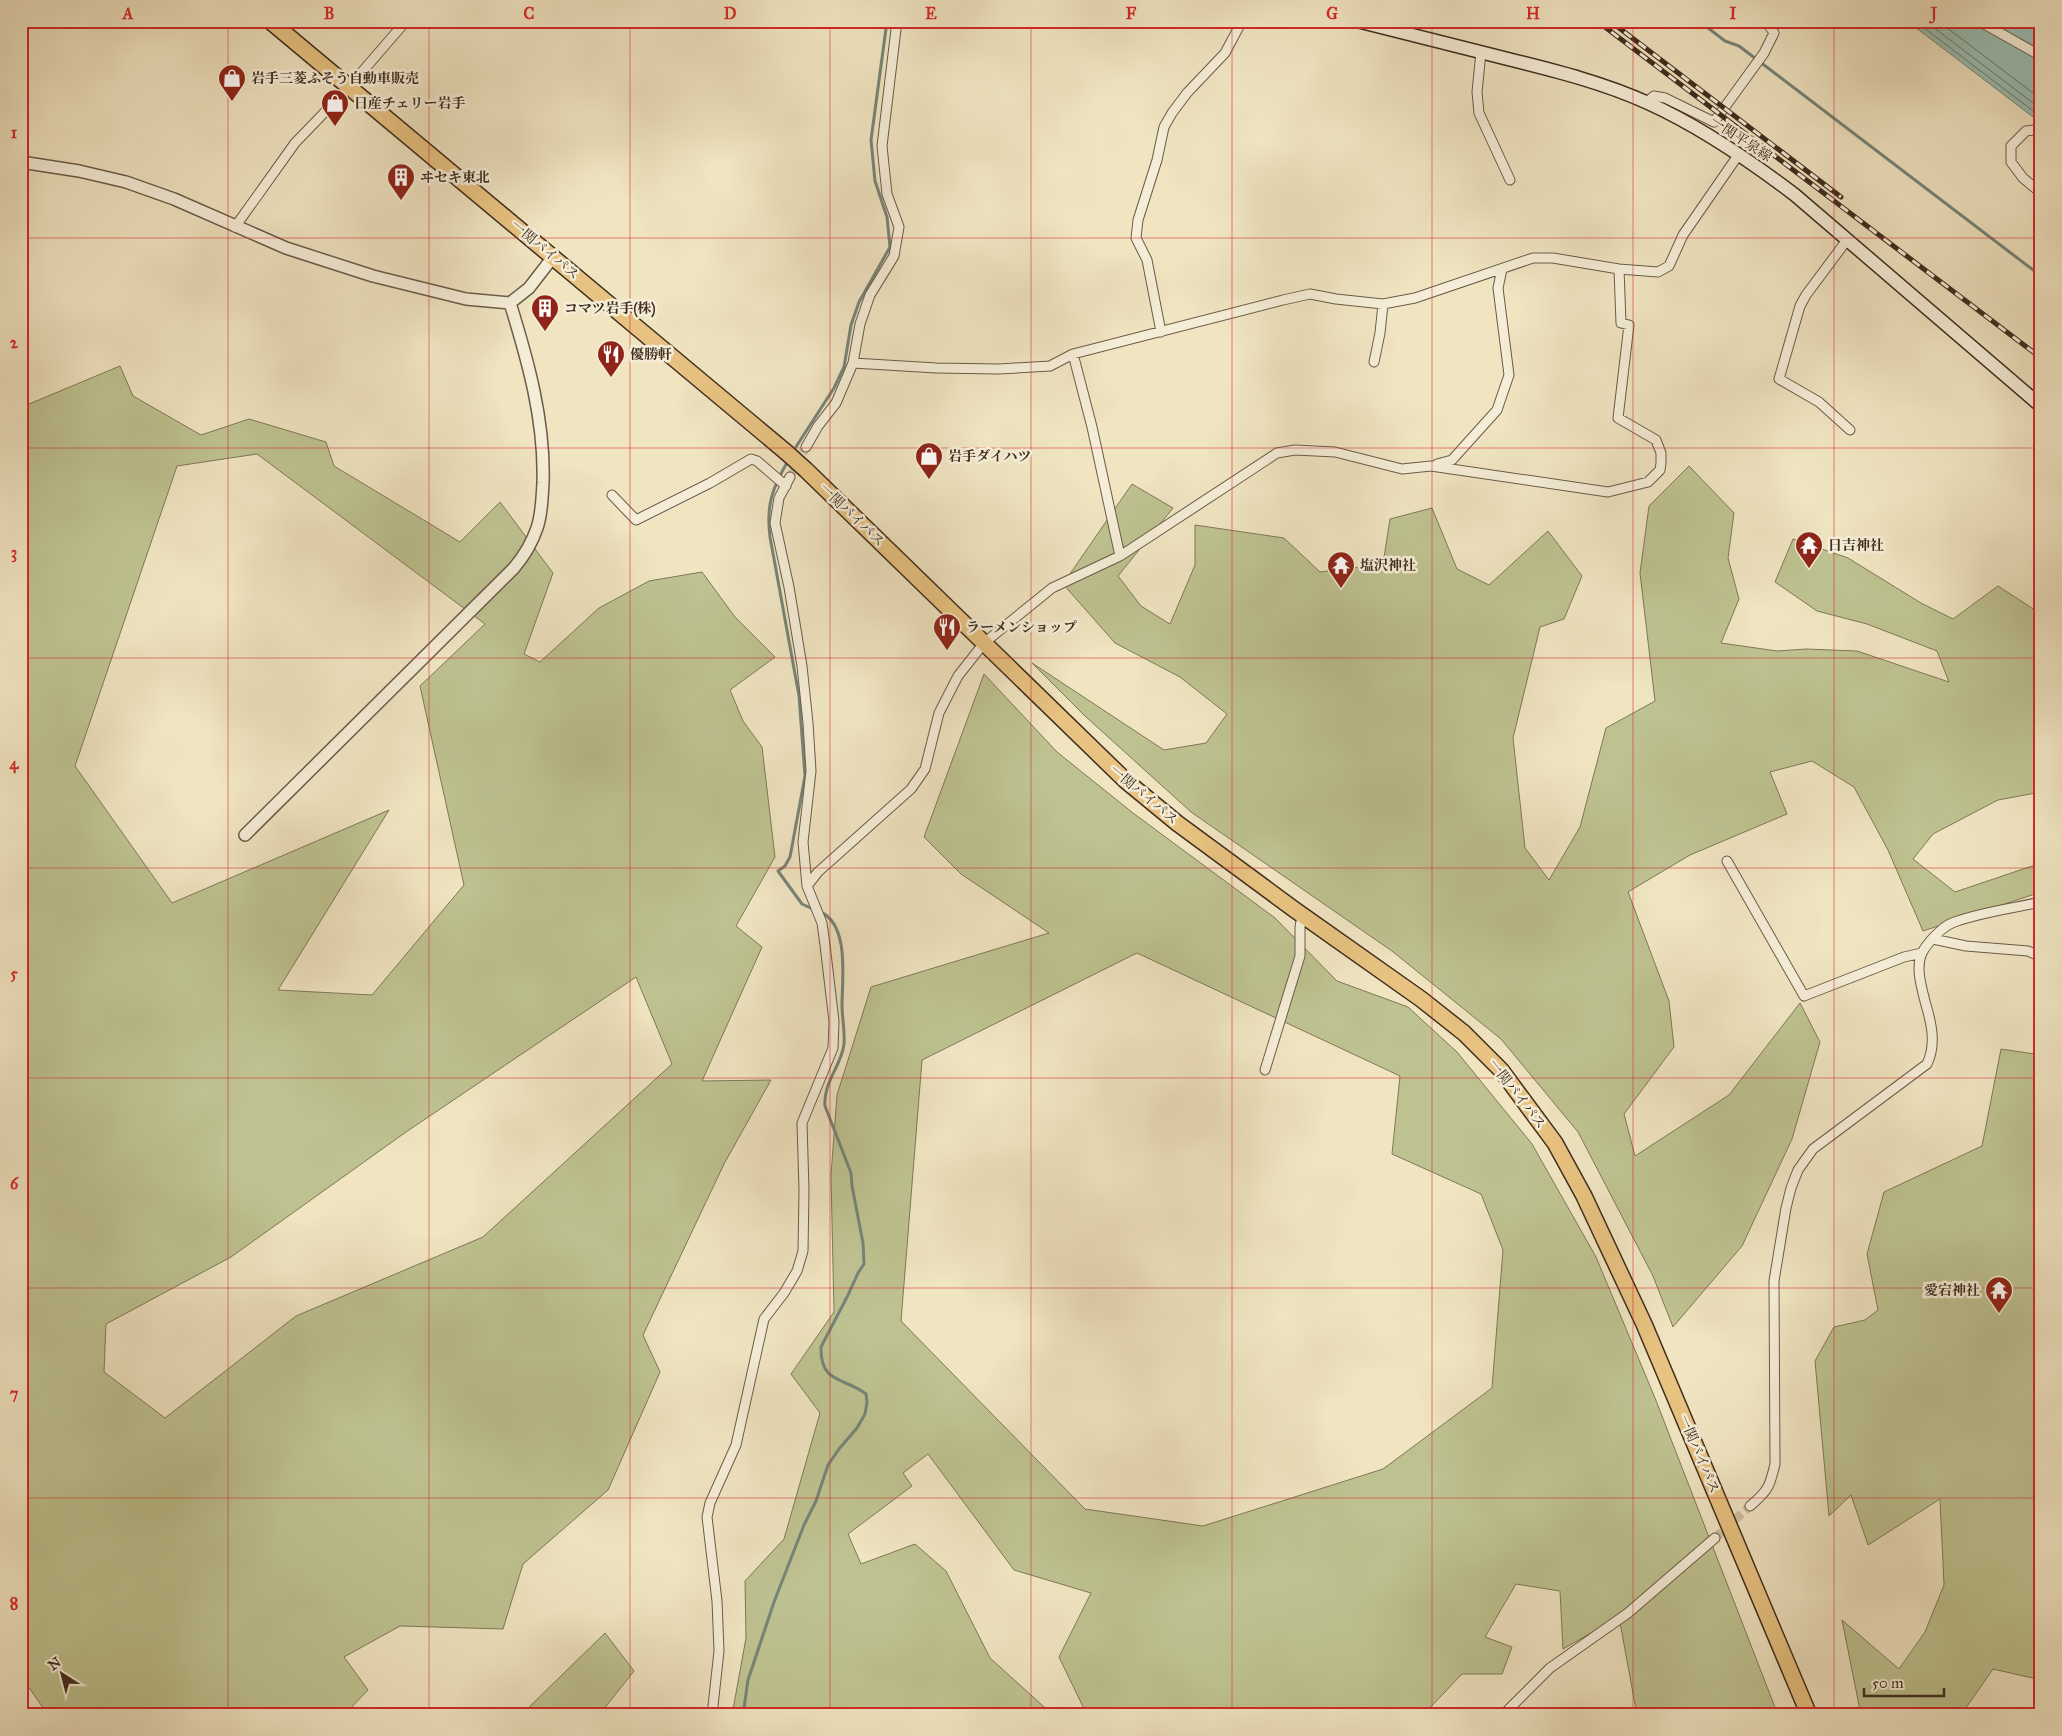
<svg xmlns="http://www.w3.org/2000/svg" width="2062" height="1736" font-family="'IM FELL Great Primer','Noto Serif JP',serif">
	<style>
		.green { fill: #bec290; stroke: #7e7858; fill-rule: evenodd }
		.water { fill: #9abeb4; stroke: #768478 }
		.lines { fill: none; stroke-linecap: round; stroke-linejoin: round }
		.shore { stroke: #6c766a; stroke-width: 1 }
		.stream { stroke: #768478; stroke-width: 3 }
		.minor-tunnel { stroke: #cdbfa1; stroke-width: 9; stroke-dasharray: 9 4.5; stroke-linecap: butt }
		.minor-casing { stroke: #6b5b48; stroke-width: 11 }
		.tertiary-casing { stroke: #6b5b48; stroke-width: 14 }
		.secondary-casing { stroke: #3f2d1f; stroke-width: 15 }
		.trunk-casing { stroke: #3f2d1f; stroke-width: 18 }
		.minor { stroke: #f5edd7; stroke-width: 9 }
		.tertiary { stroke: #f5edd7; stroke-width: 11 }
		.secondary { stroke: #f5edd7; stroke-width: 12 }
		.trunk { stroke: #e8c280; stroke-width: 15 }
		.rail-casing { stroke: #3f2d1f; stroke-width: 5 }
		.rail { stroke: #f5edd7; stroke-width: 3; stroke-dasharray: 9; stroke-linecap: butt }
		.trunk-bridge-casing { stroke: #3f2d1f; stroke-width: 18; stroke-linecap: butt }
		.trunk-bridge { stroke: #e8c280; stroke-width: 15 }
		.grid { fill: none; stroke: #d62828; stroke-width: 1; stroke-opacity: 0.55 }
		.labels { text-anchor: middle; dominant-baseline: central; stroke-width: 5; stroke-linejoin: round; paint-order: stroke }
		.poi-label { font-size: 14px; font-weight: bold; fill: #3f2d1f; stroke: #f5edd7; text-anchor: start }
		.street-label { font-size: 14px; fill: #3f2d1f; stroke: #f5edd7 }
		.neatline { fill: none; stroke: #d62828; stroke-width: 2 }
		.grid-label { font-size: 16px; text-anchor: middle; font-weight: bold; fill: #d62828 }
	</style>
	<rect width="100%" height="100%" fill="#f0e4c1"/>
	<filter id="stains"><feTurbulence type="fractalNoise" baseFrequency=".004" numOctaves="4"/><feColorMatrix values="0 0 0 0 .2 0 0 0 0 .09 0 0 0 0 .02 0 0 0 .5 -.17"/></filter>
	<radialGradient id="worn" r=".72"><stop offset=".6" stop-color="#630" stop-opacity="0"/><stop offset="1" stop-color="#630" stop-opacity=".3"/></radialGradient>
	<!-- green -->
	<path class="green" d="M120,366l13,30 68,39 48,-16 77,23 8,24 126,76 40,-40 53,71 -29,81 16,8 59,-54 50,-27 53,-9 33,45 40,40 -45,33 13,31 19,26 13,110 -39,69 26,21 -60,134 69,-1 -47,84 -81,171 17,37 -52,118 -85,74 -20,65 -103,-3 -56,31 24,33 -24,25h-296l-27,-39v-1279l8,7zM257,454l228,170 -65,62 44,199 -92,110 -94,-5 111,-180 -217,93 -97,-137 102,-300zM636,977l36,87 -189,173 -187,79 -131,102 -61,-46 2,-48 125,-67 175,-125z
		M1689,466l45,47 -6,45 11,41 -18,44 56,8 29,-2 51,2 92,31 -12,-31 -70,-27 -50,-13 -42,-29 18,-43 55,19 73,45 32,16 45,-33 43,28v178l-43,8 -65,34 -20,25 42,33 86,-29v29l-118,39 -35,-81 -34,-63 -42,-26 -42,11 17,42 -97,41 -62,37 41,109 5,46 -50,67 11,42 94,-61 71,-92 20,39 -28,97 -50,107 -69,81 -20,-51 -75,-144 -77,-93 -109,-88 -201,-139 -106,-96 -53,-53 132,87 42,-7 21,-29 -47,-37 -65,-34 -52,-59 69,-100 41,24 -55,68 23,30 29,18 25,-59v-40l89,13 36,34 63,-8 7,-45 42,-11 25,61 32,16 59,-54 34,45 -18,43 -24,8 -27,111 12,110 24,32 31,-53 26,-99 49,-27 -15,-128 9,-67z
		M984,674l73,78 76,61 142,105 62,63 71,26 49,45 75,92 64,113 59,141 123,317h-141l-18,-98 -56,32 -3,-58 -44,-7 -31,53 27,10 -10,27h-40l-39,41h-336l-28,-58 32,-64 -77,-23 -86,-116 -25,19 9,13 -64,48 13,30 54,-20 31,27 44,87 63,57h-321l14,-77 -1,-57 39,-42 36,-126 -29,-39 43,-62 -3,-137 6,-80 34,-108 178,-54 -88,-59 -37,-37zM1137,953l263,123 -8,78 89,40 22,56 -11,138 -109,81 -180,57 -118,-17 -184,-188 21,-261z
		M2001,1049l40,6v625l-48,-11 -32,46h-100l-19,-95 57,49 26,-37 19,-47 -4,-86 -72,46 -17,-50 -22,21 -14,-155 19,-34 31,-7 13,-10 -11,-56 17,-62 98,-46z
		M605,1633l29,38 -35,44h-78z"/>
	<!-- water -->
	<path class="water" d="M1907,21h134v102z"/>
	<g class="lines">
		<!-- shore -->
		<path class="shore" d="M1915,21l126,96
			M1925,21l116,88
			M1938,21l103,78"/>
		<!-- stream -->
		<path class="stream" d="M1699,21l26,20 14,5 302,230
			M792,453l42,-65 10,-21 7,-42 8,-23 31,-55 -3,-30 -12,-36 -4,-41 16,-119
			M788,461c-16,27 -22,45 -18,76l29,159 6,80 -15,81 -5,9 -7,5 24,33 13,6
			M743,1715l5,-35 26,-78 30,-77 12,-24 12,-36 11,-16 18,-21 8,-14 2,-12 -1,-8c-22,-17 -46,-10 -45,-47l26,-50 11,-24 6,-9 -1,-21 -11,-57 -1,-13 -26,-67c-2,-24 17,-41 19,-62 1,-13 -2,-26 -2,-39 0,-25 8,-81 -22,-93"/>
		<!-- minor-tunnel -->
		<path class="minor-tunnel" d="M790,477l16,-30
			M1715,1538l35,-32"/>
		<!-- minor casing -->
		<g class="minor-casing">
			<path id="minor" d="M1979,21l62,35
				M1481,52l-4,40 2,21 31,67
				M1647,102l7,-6 11,2 49,24 50,-69 10,-20 -8,-12
				M2041,129l-15,2 -15,15v16l12,16 18,15
				M235,227l60,-84 54,-56 57,-66
				M1847,240l-41,55 -6,11 -21,73 40,23 31,28
				M1161,332l-14,-72 -11,-22 2,-18 19,-60 7,-33 8,-14 15,-20 38,-40 17,-32
				M1073,354l19,73 28,129
				M1374,362l6,-29 3,-29
				M853,363l83,5 63,1 51,-3 23,-12 210,-54 27,-6 26,5 47,5 32,-6 118,-40h20l66,11 39,3 11,-6 14,-31 56,-81
				M806,447l12,-21 18,-23 17,-40 7,-39 10,-29 24,-39 5,-29 -12,-33 -5,-48 15,-125
				M1437,464l15,-4 45,-50 12,-35 -11,-87 4,-19
				M612,495l24,25 74,-37 41,-24 6,2 29,25
				M1727,861l77,135 100,-39 18,-4
				M807,886l11,-14 93,-83 14,-20 14,-56 19,-37 26,-33 68,-55 68,-32 157,-103 18,-3 40,2 67,17 29,-3 177,26 40,-10 12,-12 1,-7v-10l-5,-13 -38,-22 11,-93 -8,-2 -2,-54
				M1933,939l33,7 62,5 13,6
				M1265,1070l35,-114v-29l2,-11
				M1750,1506c18,-15 20,-20 25,-42l-1,-183 12,-73 5,-20 7,-18 15,-21 114,-85c9,-19 5,-39 -1,-59 -4,-16 -11,-37 -4,-52 5,-10 20,-26 30,-30 24,-10 62,-15 89,-21
				M712,1715l7,-64 -2,-50 -10,-84 3,-14 26,-58 28,-126 20,-26 13,-22 6,-20 1,-61 -2,-67 31,-75 1,-27 -9,-76 -3,-22 -15,-37 -4,-44 8,-71 -3,-48 -6,-57 -13,-79 -14,-64 4,-25 11,-21
				M1503,1715l47,-47 78,-55 87,-75"/>
		</g>
		<!-- tertiary casing -->
		<g class="tertiary-casing">
			<path id="tertiary" d="M21,162l58,9 47,11 48,17 112,49 87,28 93,23 44,4 19,-15 24,-31
				M245,835l269,-267c10,-12 18,-25 23,-40 5,-14 5,-30 6,-45 2,-62 -15,-122 -33,-180"/>
		</g>
		<!-- secondary casing -->
		<g class="secondary-casing">
			<path id="secondary" d="M1357,21c49,12 98,25 147,37 48,12 98,24 144,45 53,24 101,57 147,92l246,211"/>
		</g>
		<!-- trunk casing -->
		<g class="trunk-casing">
			<path id="trunk" d="M270,21l516,431
				M806,470l320,311 51,42 118,87 126,89 43,34 37,37 54,73 29,53 60,128 165,391"/>
		</g>
		<!-- minor -->
		<use href="#minor" class="minor"/>
		<!-- tertiary -->
		<use href="#tertiary" class="tertiary"/>
		<!-- secondary -->
		<use href="#secondary" class="secondary"/>
		<!-- trunk -->
		<use href="#trunk" class="trunk"/>
		<!-- rail casing -->
		<g class="rail-casing">
			<path id="rail" d="M1597,21l444,337
				M1610,21l231,176"/>
		</g>
		<!-- rail -->
		<use href="#rail" class="rail"/>
		<!-- trunk-bridge casing -->
		<g class="trunk-bridge-casing">
			<path id="trunk-bridge" d="M786,452l20,18"/>
		</g>
		<!-- trunk-bridge -->
		<use href="#trunk-bridge" class="trunk-bridge"/>
	</g>
	<!-- grid -->
	<path class="grid" d="M228,21v1694M429,21v1694M630,21v1694M830,21v1694M1031,21v1694M1232,21v1694M1432,21v1694M1633,21v1694M1834,21v1694M21,238h2020M21,448h2020M21,658h2020M21,868h2020M21,1078h2020M21,1288h2020M21,1498h2020"/>
	<!-- icons -->
	<defs>
		<g id="shop-pin" transform="scale(1.4375)"><path d="M0 17L-7.5 6A9.5 9.5 0 1 1 7.5 6Z" fill="#8f2418" stroke="#f5edd7"/><path d="M-5-2.5h2.3a2.7 3.5 0 0 1 5.4 0H5L5.5 6h-11ZM-1.5-2.5h3a1.5 2.3 0 0 0-3 0Z" fill="#fff"/></g>
		<g id="building-pin" transform="scale(1.4375)"><path d="M0 17L-7.5 6A9.5 9.5 0 1 1 7.5 6Z" fill="#8f2418" stroke="#f5edd7"/><path d="M-4-6H4V6H1V3H-1V6H-4ZM-2.5-4.3h1.7v1.8h-1.7ZM.8-4.3h1.7v1.8H.8ZM-2.5-1h1.7V.8h-1.7ZM.8-1h1.7V.8H.8Z" fill="#fff"/></g>
		<g id="restaurant-pin" transform="scale(1.4375)"><path d="M0 17L-7.5 6A9.5 9.5 0 1 1 7.5 6Z" fill="#8f2418" stroke="#f5edd7"/><path d="M-5-6h1v4h1v-4h1v4h1v-4h1v5L-1.5 .5V6h-2V.5L-5-1ZM5-6V6H3V1.5H1.5Q1.5-4 5-6Z" fill="#fff"/></g>
		<g id="temple-pin" transform="scale(1.4375)"><path d="M0 17L-7.5 6A9.5 9.5 0 1 1 7.5 6Z" fill="#8f2418" stroke="#f5edd7"/><path d="M0-6L5-2H3V0L6.5 2.5H4V6H1.5V3h-3V6H-4V2.5H-6.5L-3 0V-2H-5Z" fill="#fff"/></g>
	</defs>
	<g fill-rule="evenodd">
		<use href="#shop-pin" x="232" y="78"/>
		<use href="#shop-pin" x="335" y="103"/>
		<use href="#building-pin" x="401" y="177"/>
		<use href="#building-pin" x="545" y="308"/>
		<use href="#restaurant-pin" x="611" y="354"/>
		<use href="#shop-pin" x="929" y="456"/>
		<use href="#temple-pin" x="1809" y="545"/>
		<use href="#temple-pin" x="1341" y="565"/>
		<use href="#restaurant-pin" x="947" y="627"/>
		<use href="#temple-pin" x="1999" y="1290"/>
	</g>
	<g class="labels">
		<!-- poi labels -->
		<g class="poi-label">
			<text x="251" y="78">岩手三菱ふそう自動車販売</text>
			<text x="354" y="103">日産チェリー岩手</text>
			<text x="420" y="177">ヰセキ東北</text>
			<text x="564" y="308">コマツ岩手(株)</text>
			<text x="630" y="354">優勝軒</text>
			<text x="948" y="456">岩手ダイハツ</text>
			<text x="1828" y="545">日吉神社</text>
			<text x="1360" y="565">塩沢神社</text>
			<text x="966" y="627">ラーメンショップ</text>
			<text x="1980" y="1290" text-anchor="end">愛宕神社</text>
		</g>
		<!-- street labels -->
		<g class="street-label">
			<text transform="translate(1741 139) rotate(33)">一関平泉線</text>
			<text transform="translate(545 250) rotate(40)">一関バイパス</text>
			<text transform="translate(852 515) rotate(44)">一関バイパス</text>
			<text transform="translate(1144 795) rotate(40)">一関バイパス</text>
			<text transform="translate(1517 1094) rotate(52)">一関バイパス</text>
			<text transform="translate(1699 1454) rotate(67)">一関バイパス</text>
		</g>
	</g>
	<!-- margin -->
	<rect width="2062" height="1736" fill="none" stroke="#f0e4c1" stroke-width="55"/>
	<!-- north arrow -->
	<g transform="translate(62 1674) rotate(324)" stroke="#f5edd7" stroke-width="4" paint-order="stroke">
	<path d="M0-4L9 19L0 12L-9 19Z" fill="#3f2d1f"/>
	<text y="-8" font-size="14" font-weight="bold" text-anchor="middle" fill="#3f2d1f">N</text>
	</g>
	<!-- scale -->
	<path d="M1864 1688v8h80v-8" fill="none" stroke="#3f2d1f" stroke-width="2.5"/>
	<text x="1872" y="1688" font-size="15" fill="#3f2d1f" stroke="#f5edd7" stroke-width="4" paint-order="stroke">50 m</text>
	<rect x="28" y="28" width="2006" height="1680" class="neatline"/>
	<g class="grid-label">
		<text x="128" y="19">A</text>
		<text x="329" y="19">B</text>
		<text x="529" y="19">C</text>
		<text x="730" y="19">D</text>
		<text x="931" y="19">E</text>
		<text x="1131" y="19">F</text>
		<text x="1332" y="19">G</text>
		<text x="1533" y="19">H</text>
		<text x="1733" y="19">I</text>
		<text x="1934" y="19">J</text>
		<text x="14" y="138">1</text>
		<text x="14" y="348">2</text>
		<text x="14" y="558">3</text>
		<text x="14" y="769">4</text>
		<text x="14" y="979">5</text>
		<text x="14" y="1189">6</text>
		<text x="14" y="1399">7</text>
		<text x="14" y="1609">8</text>
	</g>
	<rect width="100%" height="100%" filter="url(#stains)"/>
	<rect width="100%" height="100%" fill="url(#worn)"/>
</svg>
